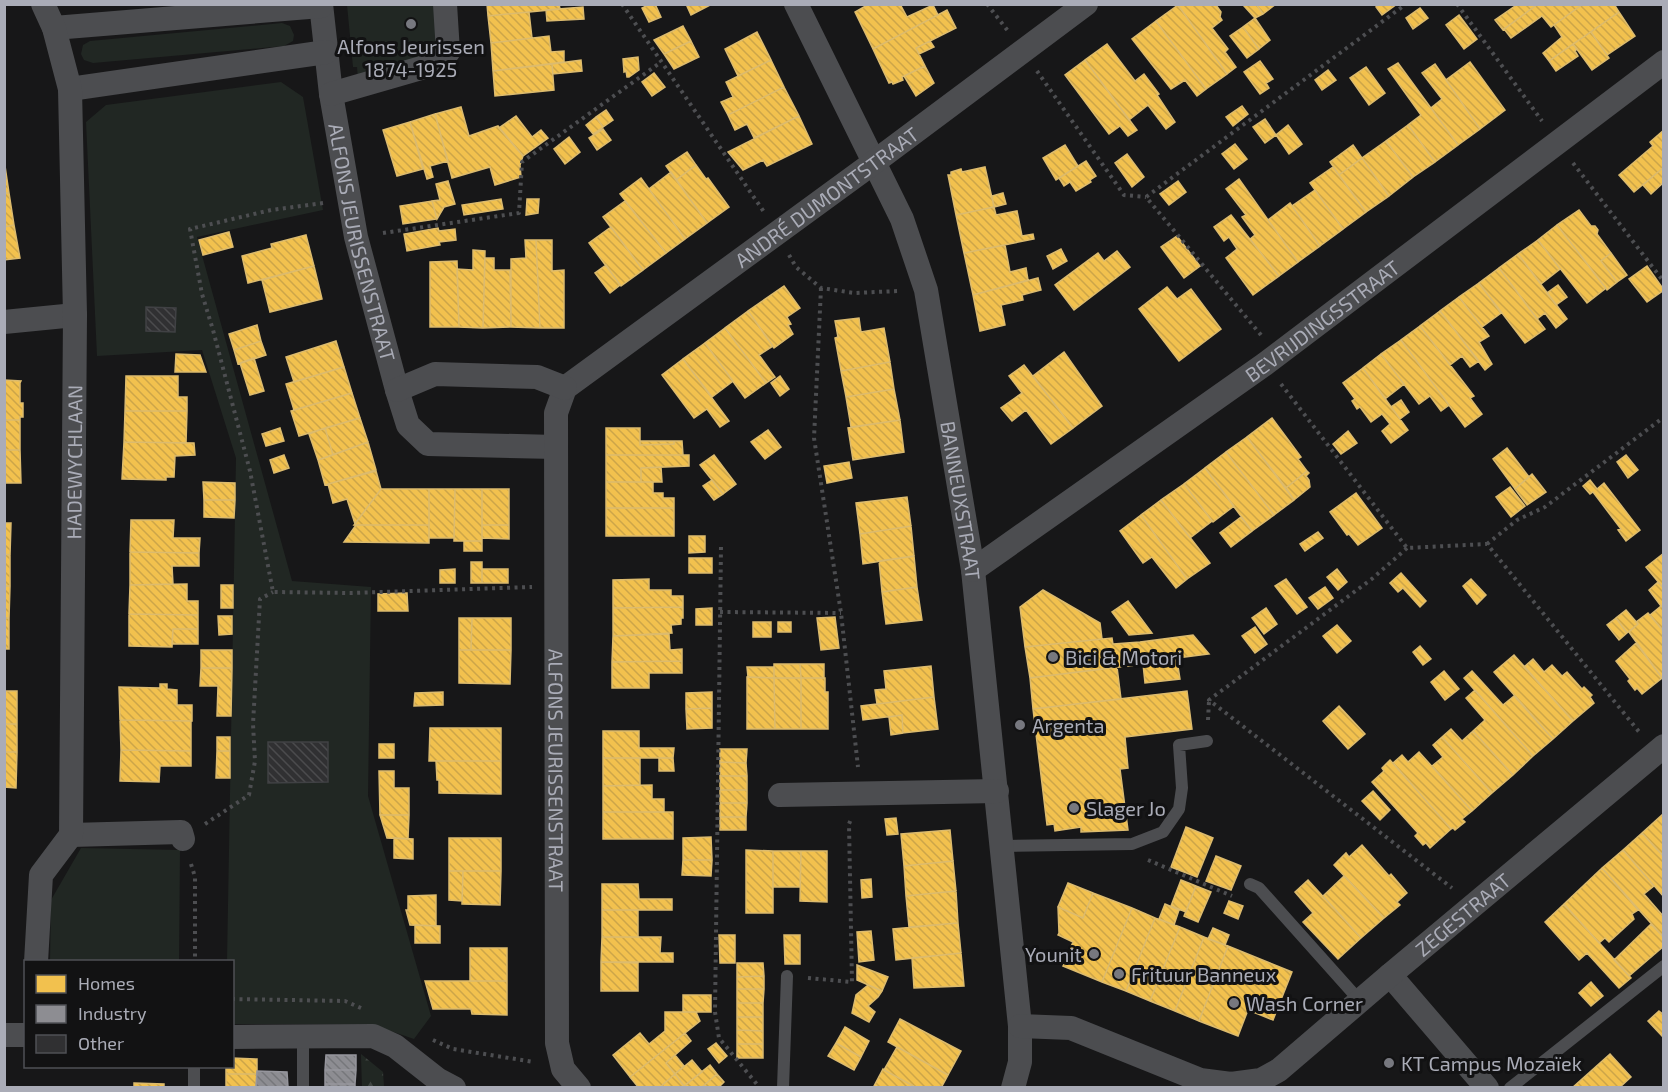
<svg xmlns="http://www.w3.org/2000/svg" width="1668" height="1092" font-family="'Exo 2',sans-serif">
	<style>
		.green { fill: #212723 }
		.forest { fill: url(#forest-firs) }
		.homes { fill: url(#homes-back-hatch); stroke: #dcbb6e; stroke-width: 1.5 }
		.industry { fill: url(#industry-back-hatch); stroke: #96969d; stroke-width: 1.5 }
		.building { fill: url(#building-back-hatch); stroke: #404144; stroke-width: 1.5 }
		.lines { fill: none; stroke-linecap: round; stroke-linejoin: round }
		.path { stroke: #4d4e51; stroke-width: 4; stroke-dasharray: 3 4.5; stroke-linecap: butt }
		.service { stroke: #4c4d50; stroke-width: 12 }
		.minor { stroke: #4c4d50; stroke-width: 24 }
		.poi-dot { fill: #77787f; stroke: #121213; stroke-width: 2 }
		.labels { text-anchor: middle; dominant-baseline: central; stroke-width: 6; stroke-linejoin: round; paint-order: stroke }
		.poi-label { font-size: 20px; fill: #aaacb7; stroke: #121213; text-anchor: start }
		.street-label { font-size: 20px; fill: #aaacb7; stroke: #121213 }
	</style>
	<defs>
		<pattern id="forest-firs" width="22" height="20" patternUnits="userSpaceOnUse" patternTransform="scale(1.5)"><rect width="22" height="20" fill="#212723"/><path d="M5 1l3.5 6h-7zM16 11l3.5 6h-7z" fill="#3f4441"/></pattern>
		<pattern id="homes-back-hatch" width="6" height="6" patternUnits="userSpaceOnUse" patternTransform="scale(1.5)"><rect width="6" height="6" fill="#f2c14e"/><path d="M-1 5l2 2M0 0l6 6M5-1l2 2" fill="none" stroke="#cca549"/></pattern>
		<pattern id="industry-back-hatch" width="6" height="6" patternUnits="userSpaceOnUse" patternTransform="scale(1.5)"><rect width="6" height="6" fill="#8d8d92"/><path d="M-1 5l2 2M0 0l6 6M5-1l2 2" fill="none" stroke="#76777b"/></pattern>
		<pattern id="building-back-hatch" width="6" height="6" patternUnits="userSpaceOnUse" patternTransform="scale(1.5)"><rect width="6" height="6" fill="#303032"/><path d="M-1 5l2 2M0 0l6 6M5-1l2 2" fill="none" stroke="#4b4b4d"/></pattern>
	</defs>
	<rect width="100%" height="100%" fill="#171718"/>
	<!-- green -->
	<path class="green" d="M347,5h90l1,47 -80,28 -1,-13h-4z
		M282,23l8,3 4,9 -1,6 -9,5 -191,17 -9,-3 -3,-6 2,-9 7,-4z
		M281,82l22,15 20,113 -126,27 95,344 79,6 -3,209 63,220 -17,23 -44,-15h-137l-1,-62 -5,-1 9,-503 -34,-108 -105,6 -11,-234 20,-17z
		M81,848l99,2 -1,111 -129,1 1,-62z"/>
	<!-- forest -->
	<path class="forest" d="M361,1054l22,18 1,15h-22z"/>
	<!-- homes -->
	<path class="homes" d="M487,4h72l1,5 -72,7z
		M650,4h5l6,13 -12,5 -7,-14z
		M686,4h26l-21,11z
		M869,4h31l7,13 26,-12 5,10 -65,34 -18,-37z
		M1179,4l37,1 5,7 -1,5 2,3 -10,8 16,21 -3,3 11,15 -9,7 -49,-69z
		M1246,4h10l7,10 -8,4 -11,-12z
		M1256,4h20l-13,10z
		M1380,4h17l-15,11 -6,-8z
		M1518,4h20l-35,26 -8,-10z
		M1538,4h45l-32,23 -9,-11 -31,22 -7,-9z
		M1583,4h31l5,8 -70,49 -6,-8 19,-16 -8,-12z
		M1178,5l49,69 -21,15 -50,-68z
		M583,7l1,12 -37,2 -1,-11z
		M1420,8l8,10 -15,11 -7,-11z
		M947,10l9,18 -40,20 9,18 -23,11 1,3 -10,4 -1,-2 -3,1 -16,-34z
		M529,12l3,26 -41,5 -3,-27z
		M1619,12l16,24 -28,19 -16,-23z
		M1459,15l18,24 -13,10 -18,-24z
		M1255,18l15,22 -11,9 -16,-22z
		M1156,21l50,68 -9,7 -12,-16 -14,9 -39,-50z
		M683,26l8,15 -27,13 -10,-14z
		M1243,27l16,22 -12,9 -17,-22z
		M757,32l14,28 -33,16 -13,-27z
		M1591,32l18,26 -17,12 -19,-26z
		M549,36l2,16 13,-1v11l-71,9 -2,-28z
		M691,41l8,16 -25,12 -10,-15z
		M930,41l4,6 -15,7 -3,-6z
		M1107,44l28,37 9,-7 15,20 -2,1 18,27 -9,7 -18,-24 -19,15 -44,-60z
		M1573,44l4,5 -2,2 3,5 -22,15 -7,-10z
		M638,57l1,13 -10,7h-2l-1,-6 -2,1 -1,-13z
		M581,60l1,11 -29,3 -1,-10z
		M771,60l13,27 -56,28 -7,-13 12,-5 -7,-15z
		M1085,60l52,70 -9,6 -8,-10 -11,8 -44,-59z
		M1260,61l13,18 -7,4 3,5 -9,6 -16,-22z
		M1470,62l35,48 -25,19 -34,-49z
		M1398,63l60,82 -23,17 -27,-37 13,-10 -33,-46z
		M552,64l2,26 -59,6 -2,-25z
		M1435,64l45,65 -22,16 -27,-37 11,-9 -20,-26z
		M925,66l9,17 -18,13 -12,-20z
		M1366,67l19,26 -16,12 -19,-27z
		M1328,70l8,10 -14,10 -7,-10z
		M654,73l11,14 -13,9 -10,-14z
		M784,87l15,29 -45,22 -7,-14 -12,6 -7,-15z
		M1242,106l6,8 -15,12 -7,-9z
		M461,107l8,29 29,-10 25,30 -3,9 1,12 -26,8 -5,-18 -38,11 -17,-64z
		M606,110l7,10 -10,7 -7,-10z
		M435,114l13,47 -18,5 3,11 -6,2 -17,-57z
		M516,116l16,21 9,-7 7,8 -25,18 -24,-28z
		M799,116l13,28 -45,22 -4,-6 -20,10 -15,-18z
		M596,117l7,10 -10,7 -7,-9z
		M1265,119l11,16 -11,8 -12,-16z
		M410,122l13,47 -26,7 -14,-46z
		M1288,125l14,19 -13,10 -13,-19z
		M1408,125l27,37 -22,15 -27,-36z
		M603,129l8,11 -14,10 -8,-12z
		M1664,130v37l-30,25 -15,-17 34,-29 -3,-4z
		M569,137l11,15 -15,12 -11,-15z
		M1386,141l27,36 -24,19 -27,-38z
		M1235,144l12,15 -13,10 -12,-15z
		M1065,145l13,21 -22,14 -13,-22z
		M1353,145l9,13 -23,17 -9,-13z
		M687,152l9,13 -20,15 -10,-14z
		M1127,154l17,23 -12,10 -17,-24z
		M1362,158l27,38 -23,16 -27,-37z
		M4,159l5,34h-5z
		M1086,161l10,15 -6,4 1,2 -15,9 -6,-9 -6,4 -5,-8z
		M696,165l10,14 2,-1 21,29 -22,16 -31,-43z
		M985,167l9,40 -38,8 -8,-40h3v-3l10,-3 1,3z
		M1333,167l33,45 -23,17 -33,-46z
		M1664,167v17l-1,-1 -12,11 -8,-9z
		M671,172l36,51 -22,16 -36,-50z
		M641,178l44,61 -19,14 -46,-59z
		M1239,179l59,83 -19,14 -29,-37 5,-4 -13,-18 4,-2 -20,-26z
		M448,181l7,23 -11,3 -7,12 -5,-18 8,-1 -4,-16z
		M1178,181l8,11 -17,13 -9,-11z
		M1315,190l28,39 -23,17 -28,-40z
		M4,193h5l5,32 -10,2z
		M1003,193l3,11 -12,3 -2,-11z
		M501,199l2,10 -39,6 -2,-10z
		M527,199h12l-1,14 -12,2z
		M432,201l5,18 -34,5 -3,-18z
		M625,201l41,52 -23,17 -40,-53z
		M1290,203l30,43 -22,16 -30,-42z
		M994,207l2,8 21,-4 5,25 11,-2 1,5 -70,14 -8,-38z
		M1579,210l12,16h4l3,4 -1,4 14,19 -10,8 16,21 -10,8 -50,-65z
		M1231,215l48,61 -26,19 -27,-37 11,-9 -8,-12 -5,4 -10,-14z
		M14,225l6,33 -16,2v-33z
		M1557,225l49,63 -19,15 -49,-63z
		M611,227l32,43 -22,16 -32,-43z
		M438,228l1,3 16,-2 1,11 -17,2 1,3 -33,6 -3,-17z
		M229,232l4,15 -30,8 -4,-15z
		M306,235l8,31 -66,17 -6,-27 30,-8 -1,-4z
		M1177,236l23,30 -16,12 -23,-31z
		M525,240h11l4,88 -29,-1v-68l15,-1z
		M536,240h16v31l12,-1v58h-24z
		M1538,240l22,29 -19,15 -23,-30z
		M1005,245l5,27 16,-4 2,12 -55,15 -9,-42z
		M1061,249l6,12 -14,8 -6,-13z
		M473,250l12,1 -2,77 -24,-1 -2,-58 16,1z
		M1117,251l13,16 -56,43 -19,-25 43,-32 6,8z
		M1611,253l16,22 -10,7 -16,-21z
		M1518,254l49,65 -11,9 -11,-15 -8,6 -38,-51z
		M485,258h9v12h16l1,57 -28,1z
		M457,261l2,66h-29v-65z
		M606,265l14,20 -10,8 -15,-20z
		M314,266l8,33 -52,13 -8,-32z
		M1647,266l17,24 -17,12 -18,-23z
		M1499,268l46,61 -20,14 -46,-60z
		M1038,278l3,12 -19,5 1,5 -22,5 4,20 -25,6 -7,-36z
		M1479,283l22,30 -19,14 -23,-30z
		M1558,285l9,12 -11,8 -9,-12z
		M784,286l16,22 -13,9 4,7 -3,1 5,9 -19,14 -26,-37z
		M1167,287l10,12 14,-10 30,40 -42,32 -40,-52z
		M1459,297l30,39 -10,6 13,22 -7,6 -45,-59z
		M748,311l25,35 -14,9 16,22 -9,6 -41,-55z
		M1440,311l39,50 -9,6 -8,-11 -12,9 -30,-39z
		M859,318l2,14 23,-4 6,34 -49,9 -6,-33 3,-1 -3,-16z
		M257,325l4,16 -27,9 -5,-16z
		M1420,326l54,70 -4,2 12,16 -17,13 -64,-87z
		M725,328l41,55 -21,15 -40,-55z
		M1401,340l48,65 -8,6 -11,-15 -11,8 -38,-50z
		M261,341l5,14 -28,9 -4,-14z
		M336,341l8,26 -50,15 -8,-25z
		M705,343l28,38 -21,16 -29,-38z
		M1064,352l38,54 -29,22 -40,-52z
		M176,354l24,1 6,17h-31z
		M1381,354l23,30 -19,15 -22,-31z
		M254,358l10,33 -14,4 -10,-32z
		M683,359l46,62 -9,6 -13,-18 -13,9 -32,-43z
		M890,362l4,27 -48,8 -5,-26z
		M1024,365l49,63 -22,16 -25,-34 -14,11 -11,-13 21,-15 -13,-17z
		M344,367l8,26 -58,17 -8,-26z
		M1363,368l45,62 -17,13 -9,-12 8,-7 -8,-10 -11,8 -11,-15 -3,2 -5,-8 3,-2 -12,-16z
		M126,376h52v21h9v14h-62z
		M780,376l9,13 -9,7 -9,-13z
		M4,380l17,1 -1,2v20h3v14h-3v3h-16z
		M894,389l6,31 -49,7 -5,-30z
		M352,393l8,25 -61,18 -8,-25z
		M1401,400l8,12 -9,7 -9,-12z
		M125,411h62l-1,32 -62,-1z
		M360,418l8,24 -35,13 -8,-27z
		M1272,418l29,39 -3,2 9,12 -21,17 -39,-51z
		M4,420h16v30h-16z
		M900,420l4,32 -51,8 -5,-32z
		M280,428l4,13 -18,5 -4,-12z
		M325,428l8,27 -15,5 -9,-26z
		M606,428h34v17l34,-1v-3h8l1,14h-77z
		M768,430l13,17 -16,12 -14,-17z
		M1348,431l9,12 -16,11 -8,-10z
		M1247,437l47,63 -20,15 -48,-63z
		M640,441h34v3l-34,1z
		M124,442l70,1 1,12 -20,1 -1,21h-8v3l-44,-1z
		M368,442l8,28 -51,15 -7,-25z
		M1507,448l22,29 -14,12 -22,-30z
		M4,450h16l1,33h-17z
		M1226,452l48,63 -22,16 -47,-63z
		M284,455l5,13 -15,5 -4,-13z
		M606,455h83v11l-48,2v14h-35z
		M714,455l22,29 -13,10 -23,-29z
		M1626,455l12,15 -10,8 -11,-16z
		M849,462l3,16 -25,5 -3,-17z
		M661,467l1,15h-21v-14z
		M1205,468l29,38 -21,16 -29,-38z
		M376,471l5,18 -26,35 -8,-25 -14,4 -5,-19z
		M1307,471l2,2 -3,3 3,4 1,7 -16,13 -8,-12z
		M1532,474l14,18 -19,13 -12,-16z
		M712,480l11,14 -9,6 -11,-14z
		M1590,480l7,9 7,-6 36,47 -14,11 -8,-11 3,-1 -28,-37 -3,2 -7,-8z
		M203,482l32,1v17h-31z
		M606,482h47v11h10v5h11v10h-68z
		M1184,484l28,37 -22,17 -29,-38z
		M1510,487l15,19 -14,11 -15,-20z
		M381,489h48v36h-75z
		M429,489h26l-1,49h-25z
		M455,489h27v52h-28z
		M482,489h27v36h-27z
		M1356,493l26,35 -24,17 -9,-11 -2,1 -17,-23z
		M907,497l4,29 -51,8 -4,-31z
		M204,500h31l-1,18 -30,-1z
		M1161,500l49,63 -23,16 -46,-64z
		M606,508h68v28h-68z
		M1141,515l46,64 -11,9 -24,-31 -9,6 -23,-32z
		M1241,517l11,14 -21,16 -11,-14z
		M131,520h43l-1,18h27l-1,15 -69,-1z
		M4,523h7l-1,32 -6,-1z
		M356,525h73v18l-85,-1z
		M482,525h27v14l-27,-1z
		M911,526l3,30 -51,8 -3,-30z
		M1318,532l5,6 -18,13 -5,-7z
		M689,536h16v16l-16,1z
		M464,541h18v10h-18z
		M130,552l69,1v13h-27l1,18 -43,1z
		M1664,553v36l-18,-22z
		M4,554l6,1v31h-6z
		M914,556l3,31 -35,5 -3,-31z
		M689,558h23v15h-23z
		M471,562h11v21h-11z
		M455,569v14h-15v-13z
		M482,569h26v14h-26z
		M1337,569l10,13 -9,8 -11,-13z
		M1401,573l25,28 -6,6 -17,-19 -5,4 -8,-9z
		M649,579v11h22v6h12v11l-70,1v-28z
		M1286,579l21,28 -10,7 -22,-28z
		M1471,579l15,16 -9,9 -14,-18z
		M1658,582l6,7v43l-14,-17 11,-9 -12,-16z
		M187,584v17h11v14l-69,-1 1,-29z
		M221,585h12v23h-12z
		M4,586h6l-1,32h-5z
		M917,587l5,33 -36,4 -4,-32z
		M1325,587l8,11 -15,11 -9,-11z
		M1043,590l57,33 2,16 -77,8 -5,-40z
		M407,593l1,18h-30v-17z
		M1128,601l24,32 -23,2 -17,-23z
		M683,607v11h-2v6l-10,1 1,8 -59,3v-28z
		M712,608v17h-16v-16z
		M1266,608l11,16 -13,10 -12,-16z
		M1626,610l12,14 -11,9 -11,-15z
		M1648,613l16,19v44l-2,2 -33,-46 9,-8 -2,-2z
		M129,614l69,1v14h-25l-1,18 -43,-1z
		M218,616h14v18l-13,1z
		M835,617l4,31 -18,2 -4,-32z
		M4,618h5v31h-5z
		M459,618h13l-1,32h-12z
		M472,618h39v32h-40z
		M1616,618l11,15 -8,7 -12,-15z
		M753,622h18v15h-18z
		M778,622h13v10h-13z
		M1337,625l14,16 -14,12 -14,-17z
		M1255,627l12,17 -12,9 -13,-17z
		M173,629h25v15h-26z
		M669,634l1,16 12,-1v12l-70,1 1,-26z
		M1193,635l16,19 -32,4v2l-147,18 -5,-31 87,-9 1,6 27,-2z
		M1636,643l26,35 -20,16 -5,-6 -2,2 -7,-9 2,-2 -14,-18z
		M1420,646l11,13 -8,6 -10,-13z
		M201,650h31v18h-31z
		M459,650h52l-1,34 -51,-1z
		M1514,655l59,66 -20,18 -59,-67z
		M1533,659l11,13 8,-7 10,11 5,-4 15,17 2,-2 8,8 -2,2 4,6 -21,18 -49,-54z
		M1177,660l3,19 -35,4 -2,-19z
		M682,661v12h-33v15h-37v-26z
		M774,664h26l1,14h-27z
		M800,664h24v14h-23z
		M931,666l3,31 -57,7 -2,-14 11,-1 -2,-18z
		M747,667h27v11l-26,-1z
		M1117,667l4,32 -88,10 -3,-31z
		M201,668h31l-1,48h-14l1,-30h-18z
		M1444,671l15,18 -14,11 -14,-18z
		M1472,671l31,34 11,-9 39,43 -20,17 -69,-78z
		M747,677l27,1 1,51h-28z
		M774,678h27v51h-26z
		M801,678h24v14h3v37h-27z
		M160,684h7v5l10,1v15h15v16l-72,-1 -1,-33 41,1z
		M1475,690l58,66 -20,19 -40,-44 12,-11 -19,-22z
		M4,691h13v33h-13z
		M1187,691l5,38 -67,8 3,31 -8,1 8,61 -47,2v-5l-26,4 -1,-7 -7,1 -14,-116z
		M443,692v13l-29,1 1,-13z
		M712,692v16l-26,1v-16z
		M934,697l4,32 -35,4 -1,-18 -39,5 -2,-14z
		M1339,706l26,28 -17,15 -25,-28z
		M712,708v20l-25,1 -1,-20z
		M902,715l1,18 -12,2 -2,-18z
		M120,720l71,1v30l-70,-1z
		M4,724h13v28h-13z
		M430,728h71v33h-72z
		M1451,729l11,12 11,-10 40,44 -21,18 -50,-56z
		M603,731h36v17h35l-1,10h-70z
		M217,737h13v14h-13z
		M1442,737l50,56 -20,18 -40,-45 11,-9 -10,-12z
		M379,744h15v14h-15z
		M720,749h27l-1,14 -26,-1z
		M121,750l70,1v15h-31l-1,16 -39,-1z
		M217,751h13v27h-14z
		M4,752h13l-1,36 -12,-1z
		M1419,752l53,59 -10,8 3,3 -10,8 -2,-2 -2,1 -58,-66 9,-8 6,7z
		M603,758h37v27l-37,1z
		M659,758h14l1,13h-15z
		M1390,760l61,69 -21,19 -4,-5 -3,2 -8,-9 3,-3 -46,-51 12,-11 -2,-3z
		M436,761h65v33l-62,-1v-13h-2z
		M720,762l26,1 1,13h-27z
		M379,771h15v17h15v27h-29z
		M720,776h27v14h-27z
		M652,785v14h12v13h-61v-26z
		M720,790h27v13h-27z
		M1373,791l17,19 -10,10 -18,-19z
		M720,803h27l-1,14h-26z
		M603,812h70v27h-70z
		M380,815h29l-1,24 -21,-1z
		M1662,815l2,1v41l-22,-24z
		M720,817h26v13h-26z
		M896,818l2,16 -11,1 -2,-16z
		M1186,827l27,11 -16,39 -26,-10z
		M950,830l3,31 -49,5 -3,-32z
		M1642,833l22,24v40l-41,-47z
		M711,837l1,23h-29v-22z
		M394,838l19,1v20l-19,-1z
		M449,838h52v33h-52z
		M1362,845l27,31 2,-2 16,19 -10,9 3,3 -16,13 -50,-53 12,-12 3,4z
		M746,850l27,1v62h-27z
		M1623,850l31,36 -10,8 20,23v21l-62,-70z
		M773,851h28l-1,36h-27z
		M801,851h26v51l-27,-1z
		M1216,856l25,10 -10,24 -25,-9z
		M683,860h29l-1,16 -29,-1z
		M953,861l3,30 -50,5 -2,-30z
		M1602,868l36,42 -6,4 2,5 -25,23 -4,-4 -6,5 -35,-39z
		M449,871h14l-1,30 -13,-1z
		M463,871h38l-1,34 -38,-1z
		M1344,876l40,42 -23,20 -38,-42z
		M871,879l1,18 -10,1 -1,-18z
		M1181,880l15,6 -10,26 -15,-6z
		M1308,880l53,58 -23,21 -35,-37 10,-9 -18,-21z
		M1068,883l25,10 -10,25 -25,-11z
		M602,884h36l1,15h33v11h-70z
		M1196,886l15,6 -13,30 -14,-6z
		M956,891l2,32 -49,4 -3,-31z
		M1093,893l39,15 -30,74 -39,-16 10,-24 -15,-7 1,-2 -1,-26 25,11z
		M436,895v31l-26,-1 -4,-15h2v-14z
		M1229,901l14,5 -5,13 -14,-6z
		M1165,904l14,6 -5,15 -15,-6z
		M1564,904l67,74 -12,10 -32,-35 -8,7 -34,-38z
		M1132,908l23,10 -29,73 -24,-9z
		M602,910h36v27h-36z
		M1155,918l25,9 -30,74 -24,-10z
		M958,923l3,30 -65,7 -3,-31z
		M1651,924l13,14v8l-35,30 -15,-16z
		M415,925l25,1v17h-25z
		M1180,927l24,10 -29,74 -25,-10z
		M1213,928l16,7 -4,10 -17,-6z
		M871,931l3,29 -15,2 -2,-30z
		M719,935h16v28h-15z
		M784,935h16v29h-15z
		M602,937h59l-1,16h13v9h-72z
		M1204,937l24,9 -29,75 -24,-10z
		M1228,946l64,26 -19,48 -25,-10 -10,26 -39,-15z
		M470,948h37v33h-37z
		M961,953l3,33 -50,2 -2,-30z
		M601,962l37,1v28h-37z
		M737,963h26l1,13 -27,1z
		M857,965l31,12 -6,14 -25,-11z
		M764,976v13h-27v-12z
		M425,981h82v34l-35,-1 -1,-5h-38z
		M1591,982l12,14 -12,10 -12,-13z
		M868,985l14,6 -4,6 -10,9 7,6 -6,10 -17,-9 4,-18z
		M737,989h27l-1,14h-26z
		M683,995h28v17h-28z
		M737,1003h26v14h-26z
		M1659,1011l5,4v23l-16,-17z
		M665,1012h31l4,9 -70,56 -17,-22 27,-22 9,11 16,-13z
		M737,1017h26v14l-26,-1z
		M900,1019l61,32 -13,24 -60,-33z
		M845,1027l24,14 -8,16 -25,-14z
		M737,1030l26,1v13h-26z
		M685,1033l6,8 -25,22 9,11 -16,14h-20l-9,-11z
		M716,1043l11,13 -8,7 -11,-14z
		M836,1043l25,14 -7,13 -26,-14z
		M737,1044h26v14h-26z
		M897,1047l51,28 -7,13h-24l-33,-18z
		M1610,1054l21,23 -12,11h-47z
		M675,1055l9,11 -9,8 -9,-11z
		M232,1058l25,1v15h-31v-8h6z
		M692,1060l10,12 -18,14 -9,-12z
		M710,1065l7,9 -16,14h-42l16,-14 9,12z
		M883,1069l1,1 33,18h-44z
		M226,1074h31l-1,13h-30z
		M717,1074l7,8 -6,6h-17z
		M134,1083l30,1v4h-30z"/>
	<!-- industry -->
	<path class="industry" d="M326,1055h30v15h-31z
		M325,1070h31l-1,14h-30z
		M257,1071l30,1 1,15h-32z
		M325,1084h30v4h-30z"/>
	<!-- building -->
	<path class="building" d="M146,307l30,1 -1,24 -29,-1z
		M268,742h60v40l-60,1z"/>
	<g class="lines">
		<!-- path -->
		<path class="path" d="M622,4l142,208
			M987,4l21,27
			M1457,4l85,117
			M1037,71l87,124 22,2
			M1573,163l91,119
			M323,203l-52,7 -81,19 12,65 11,36 37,141 23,121 79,1 180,-6
			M383,233l136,-20 3,-51 139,-100
			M789,255l7,12 25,21 33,5 44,-2
			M821,288l-7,150 27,175 17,154
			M1261,335l-115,-138 260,-193
			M1281,384l126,164 80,-4 153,189
			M1487,544l30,-24 28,-13 119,-90
			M721,547l-6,465 4,26 41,50
			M1407,548l-34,30 -164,122 243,188
			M720,612l121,1
			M1208,720l1,-19
			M205,824l44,-29 6,-34 -2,-37 7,-125 13,-7
			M1148,860l84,36
			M191,864l4,13v85
			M808,978l44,4 -3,-158 2,-5
			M232,999l113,2 16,7
			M433,1040l20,9 81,13"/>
		<!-- service -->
		<path class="service" d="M1003,846l129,-2 31,-12 16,-23 3,-21 -3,-43 28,-4
			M1250,884l9,4 101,113
			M303,1036v52
			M194,1088v-22
			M783,1088l4,-112
			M1510,1088l154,-122"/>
		<!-- minor -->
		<g class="minor">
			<path id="s1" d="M321,4l10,90 25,143 41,153 11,35 20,19 128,3"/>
			<path id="s2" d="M796,4l106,215 24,71 47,280 47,456v36l-7,26"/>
			<path d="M54,28l267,-22"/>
			<path d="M70,89l256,-37"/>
			<path d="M331,94l104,-30 13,-12 -3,-48"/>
			<path d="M4,322l71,-7"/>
			<path id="s3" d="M565,388l-9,25 1,630 6,26 16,19"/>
			<path id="s4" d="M565,388l308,-225 213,-159"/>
			<path d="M397,390l38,-16 102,3 28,11"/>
			<path id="s5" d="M973,570l292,-206 399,-302"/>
			<path d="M780,795l217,-4"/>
			<path d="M71,835l110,-3 2,7"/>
			<path id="s6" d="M36,962l5,-87 30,-40 4,-520 -5,-226 -16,-61 -11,-24"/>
			<path d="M1390,975l97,113"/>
			<path id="s7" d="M1020,1026l51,2 129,52 31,4 30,-4 18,-10 111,-95 274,-229"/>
			<path d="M4,1035h22"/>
			<path d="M232,1037l141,-1 22,10 42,33 17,9"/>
		</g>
	</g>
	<!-- markers -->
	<g class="poi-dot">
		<circle cx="411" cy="24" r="6"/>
		<circle cx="1053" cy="657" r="6"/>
		<circle cx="1020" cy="725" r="6"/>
		<circle cx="1074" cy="808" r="6"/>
		<circle cx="1094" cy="954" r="6"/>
		<circle cx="1119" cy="974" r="6"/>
		<circle cx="1234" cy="1003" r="6"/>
		<circle cx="1389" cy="1063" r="6"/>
	</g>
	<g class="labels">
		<!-- poi labels -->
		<g class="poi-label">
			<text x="411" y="46" text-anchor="middle">Alfons Jeurissen<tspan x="411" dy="23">1874-1925</tspan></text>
			<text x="1065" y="657">Bici &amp; Motori</text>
			<text x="1032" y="725">Argenta</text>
			<text x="1086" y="808">Slager Jo</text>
			<text x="1082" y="954" text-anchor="end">Younit</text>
			<text x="1131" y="974">Frituur Banneux</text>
			<text x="1246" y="1003">Wash Corner</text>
			<text x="1401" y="1063">KT Campus Mozaïek</text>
		</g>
		<!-- street labels -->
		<g class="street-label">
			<text stroke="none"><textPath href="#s4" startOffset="324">ANDRÉ DUMONTSTRAAT</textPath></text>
			<text stroke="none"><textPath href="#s1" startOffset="242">ALFONS JEURISSENSTRAAT</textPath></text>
			<text stroke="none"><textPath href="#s5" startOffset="429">BEVRIJDINGSSTRAAT</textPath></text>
			<text stroke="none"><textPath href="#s6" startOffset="510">HADEWYCHLAAN</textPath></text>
			<text stroke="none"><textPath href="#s2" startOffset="528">BANNEUXSTRAAT</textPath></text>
			<text stroke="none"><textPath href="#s3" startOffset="384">ALFONS JEURISSENSTRAAT</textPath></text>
			<text stroke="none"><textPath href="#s7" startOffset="513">ZEGESTRAAT</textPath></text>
		</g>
	</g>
	<!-- border -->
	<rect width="1668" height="1092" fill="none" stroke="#aaacb7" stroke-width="12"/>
	<!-- legend -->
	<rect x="24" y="960" width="210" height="108" fill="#121213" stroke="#4f5055" stroke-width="1.5"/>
	<rect x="36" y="975" width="30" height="18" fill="#f2c14e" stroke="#4f5055" stroke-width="1.5"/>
	<text x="78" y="990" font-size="18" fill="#aaacb7">Homes</text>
	<rect x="36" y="1005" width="30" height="18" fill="#8d8d92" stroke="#4f5055" stroke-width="1.5"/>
	<text x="78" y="1020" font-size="18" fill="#aaacb7">Industry</text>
	<rect x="36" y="1035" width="30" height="18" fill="#303032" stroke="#4f5055" stroke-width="1.5"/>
	<text x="78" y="1050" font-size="18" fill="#aaacb7">Other</text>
</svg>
